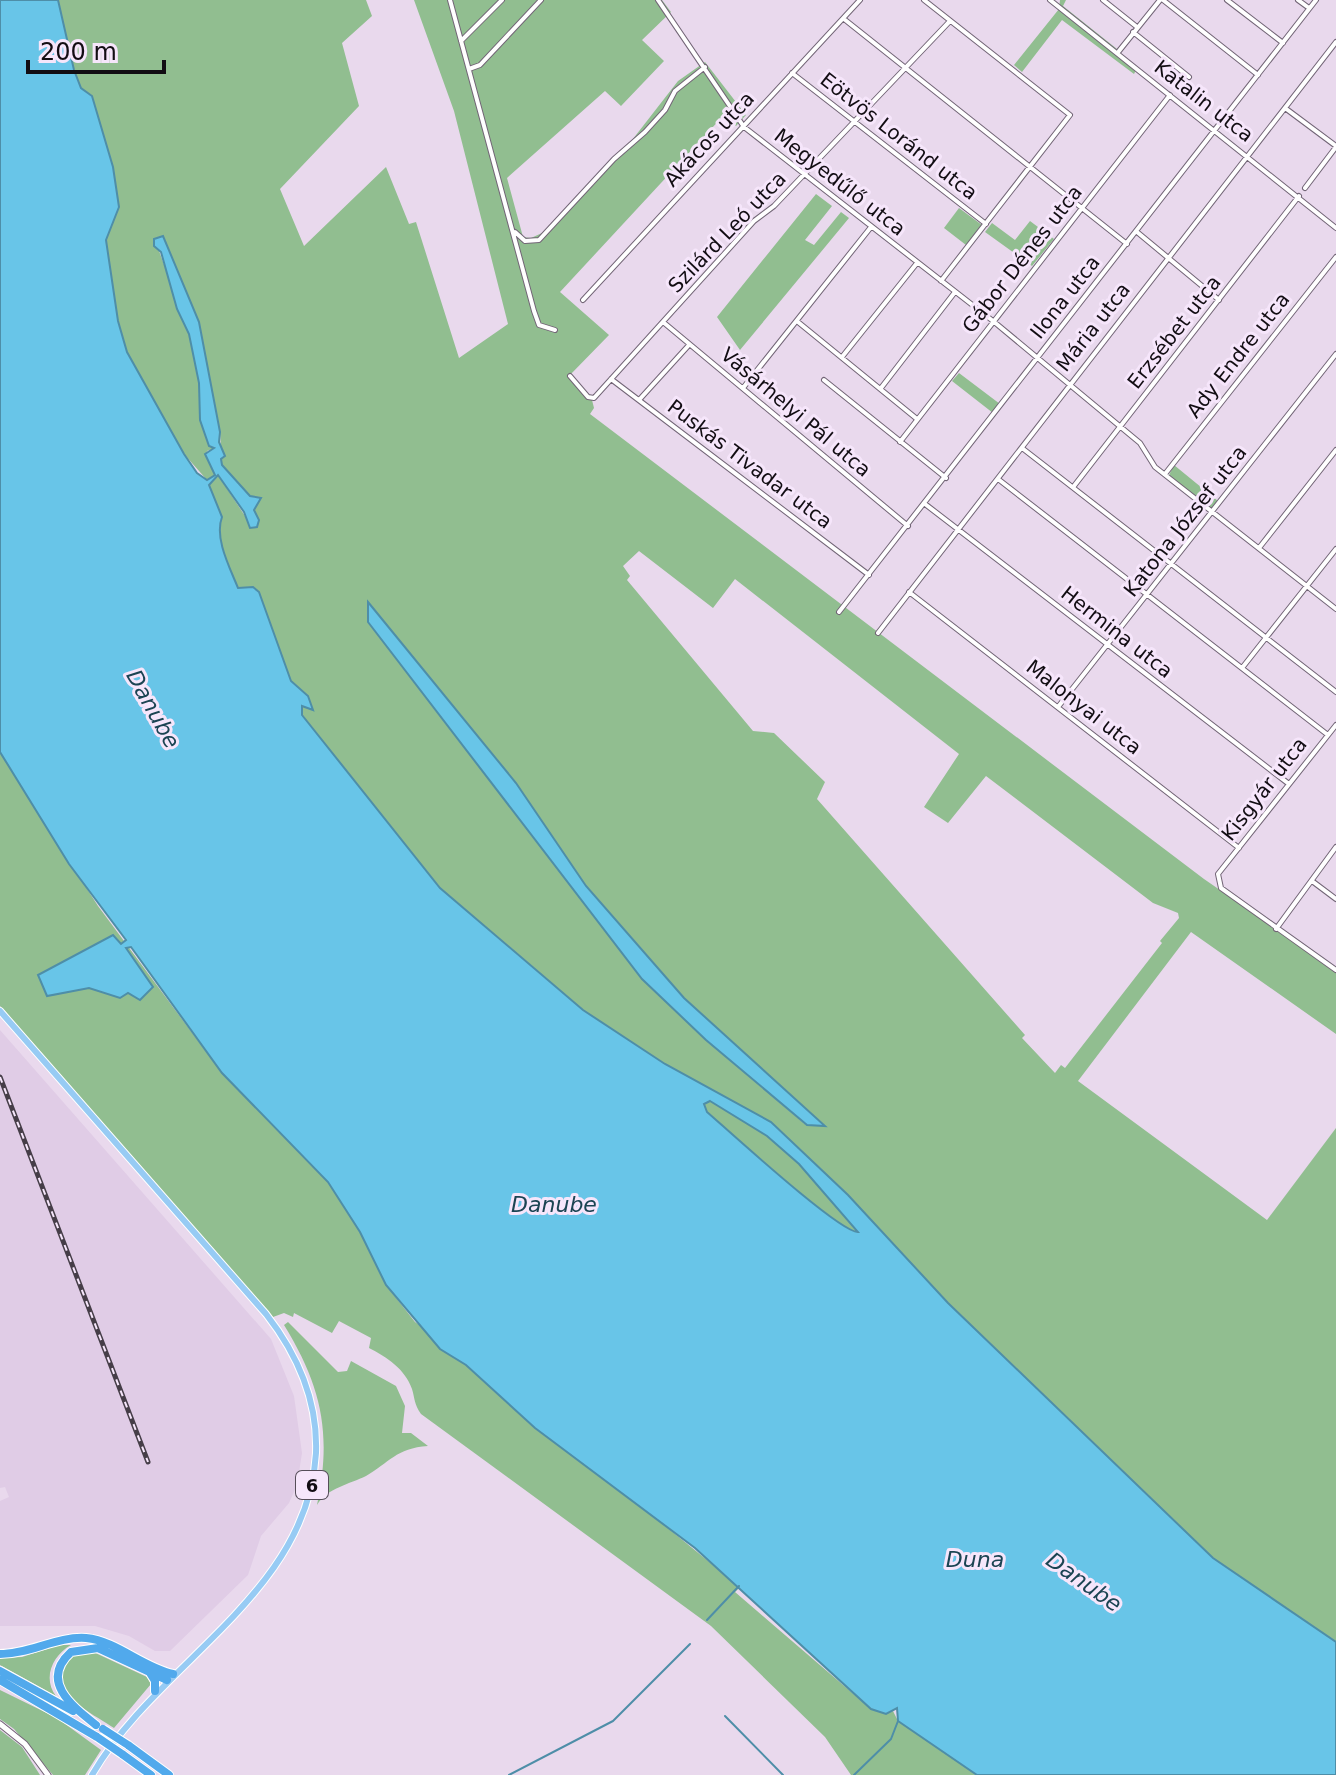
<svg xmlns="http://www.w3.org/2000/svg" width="1336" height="1775" font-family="'DejaVu Sans',sans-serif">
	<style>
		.built { fill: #e0cce6 }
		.green { fill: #91be90; fill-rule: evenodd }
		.water { fill: #68c5e8; stroke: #4e8ea8; stroke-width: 2; fill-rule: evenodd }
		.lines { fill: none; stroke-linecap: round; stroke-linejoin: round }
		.stream { stroke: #4e8ea8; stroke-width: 2 }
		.street-casing { stroke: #726576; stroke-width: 6 }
		.secondary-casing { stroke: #726576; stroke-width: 7 }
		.primary-casing { stroke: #fff; stroke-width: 8 }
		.highway-casing { stroke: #fff; stroke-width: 10 }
		.street { stroke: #fff; stroke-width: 4 }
		.secondary { stroke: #fff; stroke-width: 5 }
		.primary { stroke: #97cbf4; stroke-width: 6 }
		.highway { stroke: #51a9ec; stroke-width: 8 }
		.rail-casing { stroke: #463e48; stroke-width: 5 }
		.rail { stroke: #f6e6fb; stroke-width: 2; stroke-dasharray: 6; stroke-linecap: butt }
		.highway-bridge-casing { stroke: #fff; stroke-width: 10; stroke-linecap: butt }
		.highway-bridge { stroke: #51a9ec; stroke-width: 8 }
		.labels { text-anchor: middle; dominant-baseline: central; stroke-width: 6; stroke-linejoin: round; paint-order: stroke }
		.shield { fill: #f6e6fb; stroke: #564e59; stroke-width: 2 }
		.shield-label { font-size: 18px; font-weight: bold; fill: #120d13 }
		.street-label { font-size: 20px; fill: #120d13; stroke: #f6e6fb }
		.water-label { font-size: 22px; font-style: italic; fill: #1b4453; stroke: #f6e6fb }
	</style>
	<rect width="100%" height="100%" fill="#e9d9ed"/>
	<!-- built -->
	<path class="built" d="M0,1030l271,309 23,57 8,57 -5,32 -8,18 -28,33 -13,39 -78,76h-15l-26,-15 -34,-10h-95v-125l9,-4 -4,-10 -5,1z"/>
	<!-- green -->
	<path class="green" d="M58,0h308l6,16 -30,27 17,63 -79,83 24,57 82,-79 23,57 7,-2 43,136 49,-34 -54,-213 -40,-111h248l9,12 -29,28 22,21 -43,45 -16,-15 -98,87 16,59 8,1 11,-5 87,-89 49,-63 27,-19 41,53 -10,11 -12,-11 -164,177 49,43 -40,41 23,24 2,8 -4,6 614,465 132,91v64l-145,-102 -113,149 189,139 69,-92v514l-123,-84 -265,-255 -100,-108 -77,-73 -106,-58 -82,-54 -143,-122 -138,-173v-9h6v-10l-17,-15 -45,-92 -8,-1c-8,-20 -24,-50 -16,-71l-13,-32 9,-10 29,44 12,1 -5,-10 6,-12 -10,-2 -28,-31 -2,-33 -21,-110 -36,-86 -5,12 31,86 10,49 1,37 9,25 5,3 -7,3 -1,6 9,18 -8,5 -23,-26 -57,-102 -9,-31 -12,-81 13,-33 -6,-40 -21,-71 -11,-8 -7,-18zM639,551l74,57 22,-29 224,175 -35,53 24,16 38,-47 167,127 25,10 1,5 -19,23 2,2 -97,125 -4,-3 -6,8 -33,-35 3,-3 -208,-236 8,-17 -51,-49 -21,-2 -126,-151 3,-4 -7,-10zM369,603l147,180 70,103 98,113 140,126h-18l-100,-85 -64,-61 -274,-357z
		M1060,0h6l-3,6 54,43 19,21 -2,4 -72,-54 -40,52 -8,-7 45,-56z
		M816,194l16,12 -27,34 9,5 27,-33 8,6 -109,132 -23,-33z
		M959,208l23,17 -16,20 -22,-17z
		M1030,221l24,18 -22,27 -47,-34 7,-9 23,17z
		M959,373l41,31 -7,9 -41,-32z
		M1174,465l44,36 -7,8 -42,-34z
		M0,752l98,154 124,167 106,109 32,50 26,53 29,37 12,8 13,19 26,16 69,63 107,79 98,80 -5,5 136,117 15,5 7,-3 5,10 79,54h-126l-26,-38 -114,-111 -290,-212c-7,-10 -6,-15 -9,-25 -7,-20 -25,-32 -43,-41l2,-10 -32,-17 -7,12 -38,-20 -1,4 -9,-4 -11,4 -273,-311z
		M710,1101l57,35 32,28 59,68c-21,0 -127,-100 -151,-120l-3,-8z
		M288,1322l50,50 9,-1 4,-10 45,25 9,20 -3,27h9l17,13c-32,2 -39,17 -62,30 -16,8 -39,12 -49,29 15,-71 5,-118 -33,-180z
		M60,1645h11c-18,10 -29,33 -15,51l-56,-31v-7l22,-1z
		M89,1650l58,27 4,7 -37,44c-20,-14 -63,-32 -51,-62 4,-11 16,-14 26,-16z
		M0,1690l57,28 44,32 -16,25h-32l-39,-46 -14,-10z
		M0,1730l22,17 18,28h-40z"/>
	<!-- water -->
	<path class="water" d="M0,0h58l16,70 7,18 11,8 21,71 6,40 -13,33 12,81 9,31 57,102 13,19 10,7 8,-5 -10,-21 9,-6 -5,-2 -9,-26 -1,-37 -10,-49 -12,-25 -16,-57 -7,-6v-7l9,-3 36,86 21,110 -1,10 6,14 -4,3 1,6 28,31 11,2 -7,12 5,10 -2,7 -7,1 -6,-16 -26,-37 -9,10 13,32c-8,21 8,51 16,71l15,-1 6,5 32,89 17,15 5,14 -11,-4v9l138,173 143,122 82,54 106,58 77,73 100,108 265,255 123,84v133h-359l-79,-54 -1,-13 -11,6 -15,-5 -176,-161 -160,-120 -69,-63 -26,-16 -54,-64 -26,-53 -32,-50 -106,-109 -91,-126 -5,1 27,39 -13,13 -12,-7 -8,5 -31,-10 -42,8 -9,-21 75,-40 8,9 5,-4 -57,-76 -69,-112zM710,1101l57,35 32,28 59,68c-18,1 -129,-101 -151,-120l-3,-8z
		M368,602l148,181 70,103 98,112 141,128 -18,-1 -101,-85 -64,-61 -274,-357z"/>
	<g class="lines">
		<!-- stream -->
		<path class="stream" d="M707,1620l32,-34
			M725,1716l58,59
			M509,1775l104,-54 77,-77
			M854,1775l37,-36 7,-18"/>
		<!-- street casing -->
		<g class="street-casing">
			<path id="street" d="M450,0l84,311 5,14 16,5
				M658,0l86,127 249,194 147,122 15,24 181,142
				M924,0l146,115 -129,166
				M1050,0l286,228
				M1103,0l34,27
				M1163,0l95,75
				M1227,0l56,43
				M1298,0l11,8
				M844,19l283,225
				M1133,32l56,45
				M461,41l41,-41
				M1119,51l41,-51
				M469,69l11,-4 61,-65
				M792,73l194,151
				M1285,108l51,38
				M1305,188l31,-41
				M515,232l10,9 14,-1 75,-81 31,-27 20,-22 10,-19 30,-24
				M1137,232l82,68
				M583,300l277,-300
				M663,322l245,204
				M798,322l119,97
				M842,357l75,-94
				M570,376l18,21 6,1 160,-177 20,-15 176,-185
				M611,379l258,196
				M824,380l122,98
				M743,388l128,-161
				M881,388l74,-96
				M639,400l50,-55
				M900,442l270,-347
				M1022,448l314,244
				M1165,474l171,-217
				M998,479l330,256
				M1074,486l225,-290
				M925,504l364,280
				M1259,548l77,-98
				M909,592l330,256
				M839,612l477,-612
				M878,633l458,-591
				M1242,668l94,-119
				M1058,707l278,-353
				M1336,725l-118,149 3,14 115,82
				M1312,881l24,18
				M1276,929l60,-82"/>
		</g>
		<!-- secondary casing -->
		<g class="secondary-casing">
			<path id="secondary" d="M0,1724l25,20 23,31"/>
		</g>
		<!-- primary casing -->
		<g class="primary-casing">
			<path id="primary" d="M0,1011l266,303c32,41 52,86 50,139 -8,142 -159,209 -224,322"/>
		</g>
		<!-- highway casing -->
		<g class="highway-casing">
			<path id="highway" d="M0,1654c30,0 57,-18 86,-16 31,3 56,29 87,36
				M0,1671l73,40
				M150,1673l5,8v10
				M0,1680l97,57
				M96,1725c-24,-19 -57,-44 -25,-73l27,-4 69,32
				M128,1745l41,30
				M122,1754l29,21"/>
		</g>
		<!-- street -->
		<use href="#street" class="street"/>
		<!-- secondary -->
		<use href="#secondary" class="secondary"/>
		<!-- primary -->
		<use href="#primary" class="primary"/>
		<!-- highway -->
		<use href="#highway" class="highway"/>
		<!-- rail casing -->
		<g class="rail-casing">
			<path id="rail" d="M0,1077l148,385"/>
		</g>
		<!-- rail -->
		<use href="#rail" class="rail"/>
		<!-- highway-bridge casing -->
		<g class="highway-bridge-casing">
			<path id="highway-bridge" d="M103,1729l25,16
				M97,1737l25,17"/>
		</g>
		<!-- highway-bridge -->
		<use href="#highway-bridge" class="highway-bridge"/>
	</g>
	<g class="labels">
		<!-- shield labels -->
		<rect class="shield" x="296" y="1471" width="32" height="28" rx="6"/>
		<g class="shield-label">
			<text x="312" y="1485">6</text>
		</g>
		<!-- street labels -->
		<g class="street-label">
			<text transform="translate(1204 101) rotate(38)">Katalin utca</text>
			<text transform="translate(899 136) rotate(38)">Eötvös Loránd utca</text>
			<text transform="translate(709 139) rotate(-47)">Akácos utca</text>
			<text transform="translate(840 182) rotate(38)">Megyedűlő utca</text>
			<text transform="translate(727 232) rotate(-46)">Szilárd Leó utca</text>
			<text transform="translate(1022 259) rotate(-52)">Gábor Dénes utca</text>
			<text transform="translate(1065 297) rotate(-52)">Ilona utca</text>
			<text transform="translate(1093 327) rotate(-52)">Mária utca</text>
			<text transform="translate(1174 332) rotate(-52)">Erzsébet utca</text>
			<text transform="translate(1238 355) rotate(-52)">Ady Endre utca</text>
			<text transform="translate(796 412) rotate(40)">Vásárhelyi Pál utca</text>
			<text transform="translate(750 464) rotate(37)">Puskás Tivadar utca</text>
			<text transform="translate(1185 521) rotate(-52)">Katona József utca</text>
			<text transform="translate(1117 632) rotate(38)">Hermina utca</text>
			<text transform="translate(1084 707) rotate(38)">Malonyai utca</text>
			<text transform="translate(1264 789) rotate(-52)">Kisgyár utca</text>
		</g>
		<!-- water labels -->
		<g class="water-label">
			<text transform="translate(153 709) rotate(61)">Danube</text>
			<text x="554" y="1204">Danube</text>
			<text x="975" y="1559">Duna</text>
			<text transform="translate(1084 1582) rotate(35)">Danube</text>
		</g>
	</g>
	<!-- scale -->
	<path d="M28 60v12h136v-12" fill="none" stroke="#120d13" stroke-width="4"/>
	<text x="40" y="60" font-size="24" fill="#120d13" stroke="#f6e6fb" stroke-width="6" paint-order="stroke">200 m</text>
</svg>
